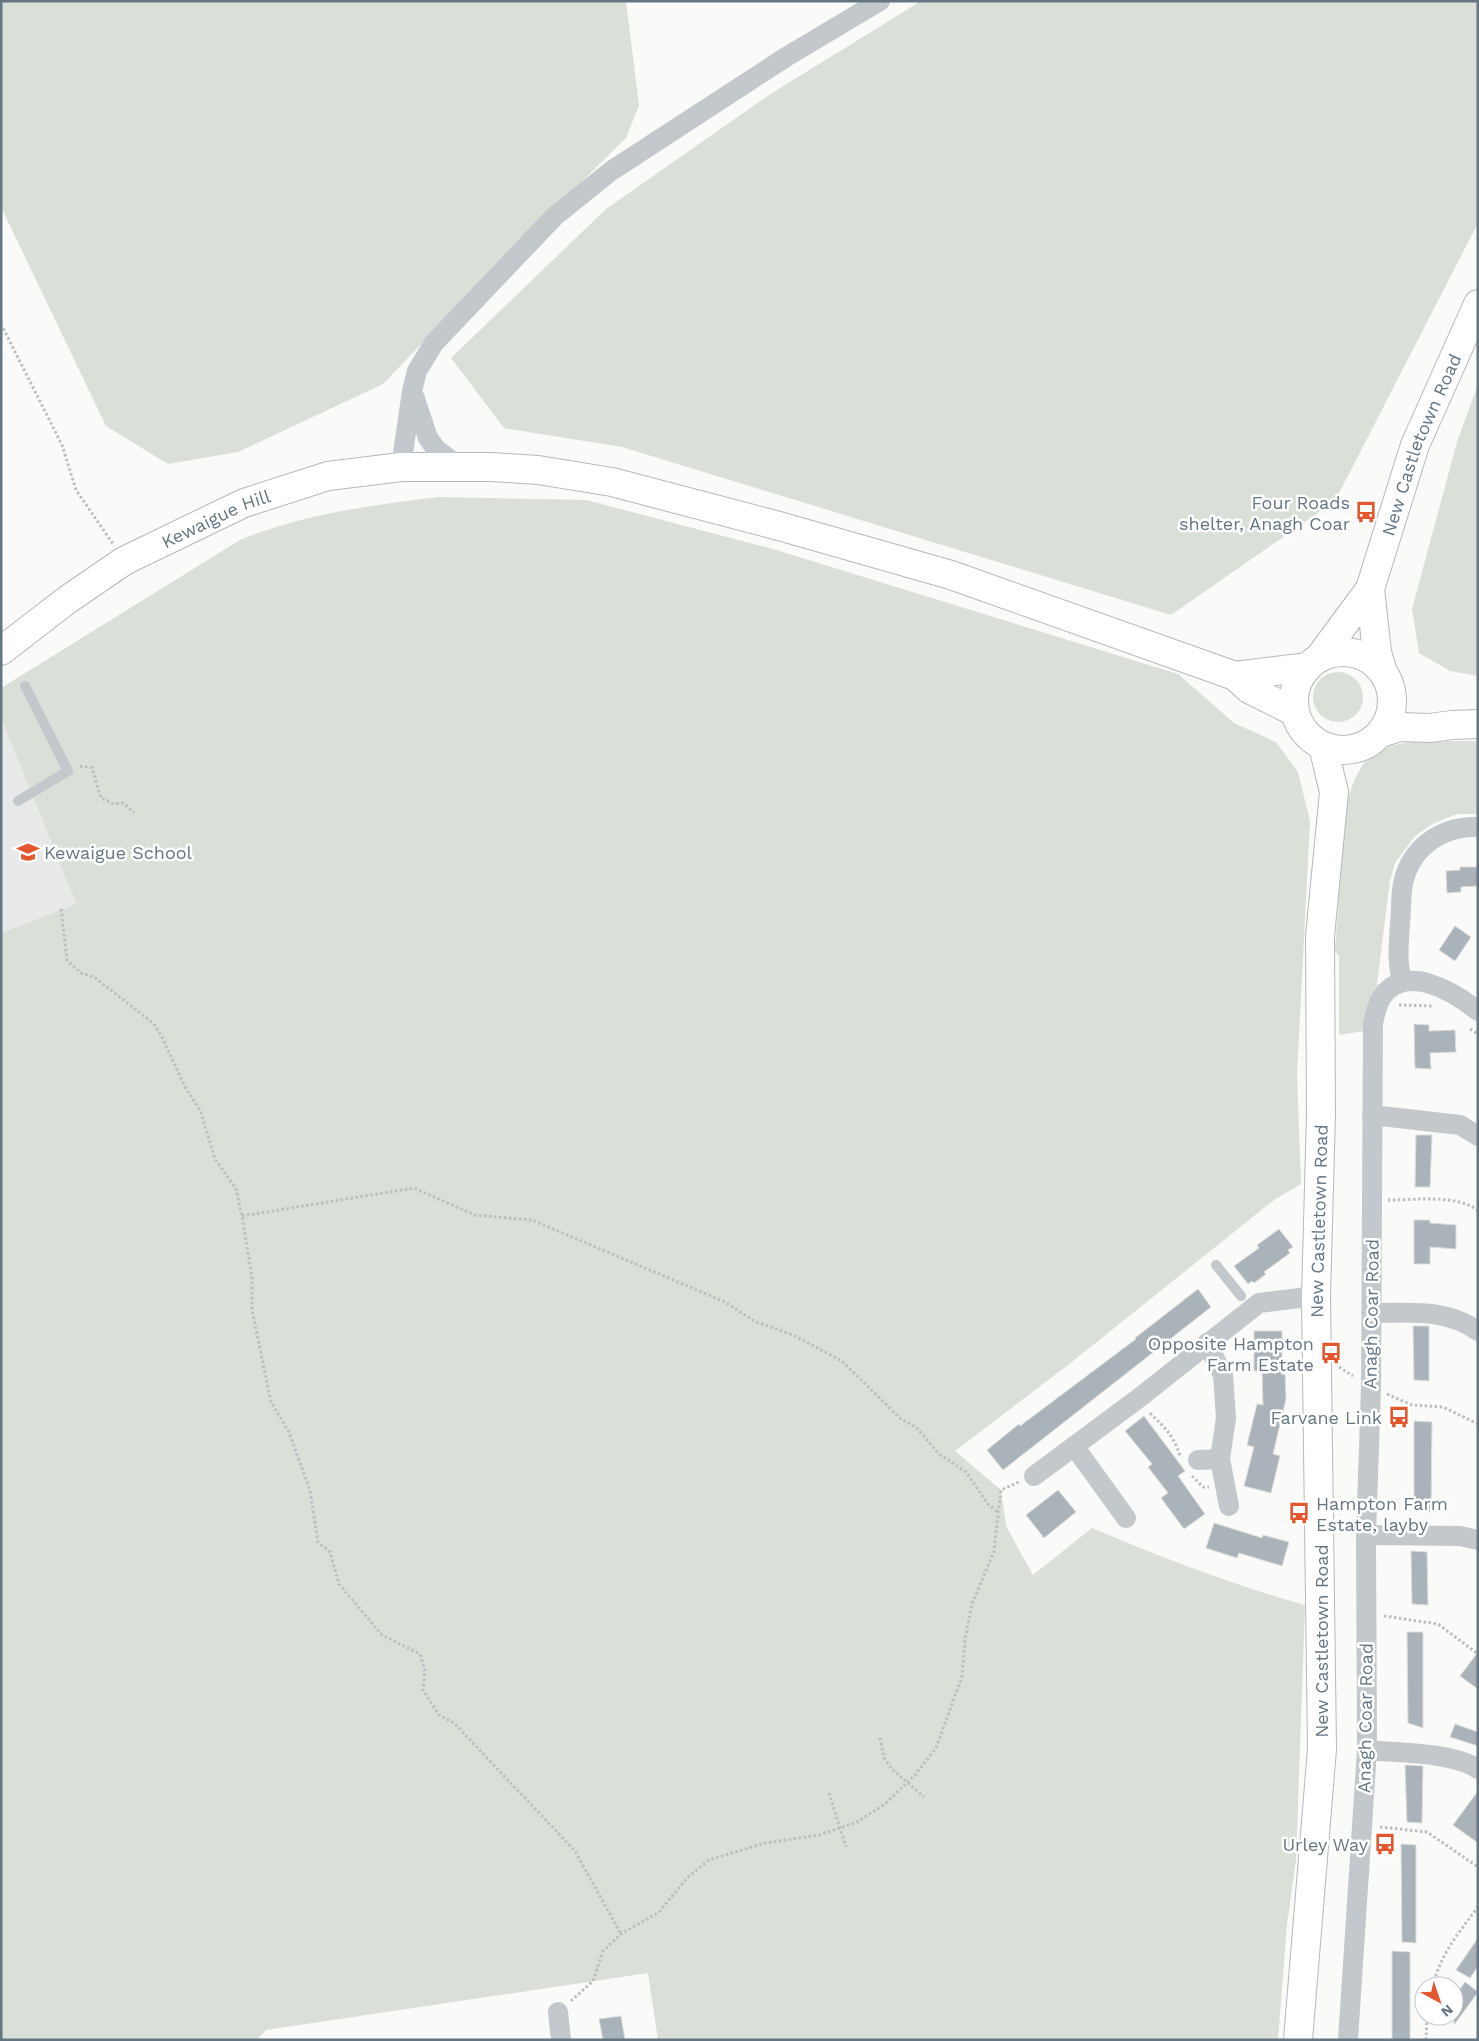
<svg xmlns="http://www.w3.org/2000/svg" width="1479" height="2041" font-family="'Work Sans',sans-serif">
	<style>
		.built { fill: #e8e9e9 }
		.green { fill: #dadfd7 }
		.building { fill: #aab3b9; stroke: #dcdcda }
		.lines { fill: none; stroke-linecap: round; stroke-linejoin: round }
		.trunk-casing { stroke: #b4b9bd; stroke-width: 30 }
		.path { stroke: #bbbfc2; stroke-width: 3; stroke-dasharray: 2.5 2.5; stroke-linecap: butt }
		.service { stroke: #c3c8cc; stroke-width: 10 }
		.minor { stroke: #c3c8cc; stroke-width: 20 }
		.trunk { stroke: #fff; stroke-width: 28 }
		.labels { text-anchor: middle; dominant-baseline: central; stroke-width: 5; stroke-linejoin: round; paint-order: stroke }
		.street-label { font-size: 18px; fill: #657683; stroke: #fff }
		.poi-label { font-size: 18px; fill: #657683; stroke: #fff; text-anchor: end }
	</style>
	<rect width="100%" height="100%" fill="#fafaf8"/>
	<!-- built -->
	<path class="built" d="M1,688l33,112 42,104 -75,29z"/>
	<!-- green -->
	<path class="green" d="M1,1h625l13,104 -13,33 -130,128 -113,118 -145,68 -70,12 -62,-38 -105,-219z
		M921,1h557v222l-143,278 -164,114 -549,-168 -118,-19 -53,-70 155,-149 163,-114z
		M1478,384v292l-28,-5 -31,-18 -7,-44 45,-167z
		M439,497l147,3 187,49 405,125 56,49 42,19 22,30 12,49 -13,253 4,110 -27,16 -206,165 -113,86 46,39 5,36 27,49 59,-47c69,29 140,57 213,77l-9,255 -9,64 -9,116h-620l-10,-67 -382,57 -9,10h-256v-1107l75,-29 -75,-187v-29l239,-148c63,-26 132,-35 199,-43z
		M1313 697a25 25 0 1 1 50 0a25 25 0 1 1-50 0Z
		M1478,741v73h-21l-25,10 -17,12 -20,27 -5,17 -13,104 4,3 -17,44 -25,4v-79l-4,-5 10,-142c5,-17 10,-36 22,-49 23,-25 79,-18 111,-19z"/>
	<!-- building -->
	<path class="building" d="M1460,867h18v19l-17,1v5l-14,1 -1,-22 14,-1z
		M1455,926l16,11 -16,24 -16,-11z
		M1414,1024l15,1v6l26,-1 1,22 -26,1 1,16 -16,-1z
		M1416,1135h16l-2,52h-15z
		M1414,1220h16v3l26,2v24l-26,-2v17h-16z
		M1279,1229l14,18 -5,3 2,3 -26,19 2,2 -12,9 -2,-2 -4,3 -14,-18 25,-18 -2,-3z
		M1198,1289l13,18 -208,163 -16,-20 32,-26 1,2 116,-87 -1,-1z
		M1413,1326h16v55l-15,-1z
		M1254,1331h28v44l3,-1 1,25 -13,55 7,2 -9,37 -27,-7 10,-39 -7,-2 10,-41 6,1 -1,-34h-8z
		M1144,1416l41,55 -7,5 27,38 -21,15 -23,-31 7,-5 -20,-26 4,-3 -27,-33z
		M1414,1421l18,1 -1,90 -17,-2z
		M1058,1490l18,22 -32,26 -18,-23z
		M1214,1523l48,15 1,-3 26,7 -7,24 -43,-13 -2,5 -31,-10z
		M1411,1551l16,1 1,53 -16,-1z
		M1407,1632h16v96l-15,-5z
		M1478,1652v37l-18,-13z
		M1455,1724l23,8v14l-28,-9z
		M1405,1765l18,1 -1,57 -15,-1z
		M1478,1791v52l-25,-18z
		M1401,1844l15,1v98l-14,-1z
		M1478,1938v28l-8,12 -14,-8z
		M1392,1951l18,1v88h-18z
		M1465,1982l13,10 -24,33v-27z
		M621,2016l4,24h-22l-4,-21z"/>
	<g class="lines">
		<!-- trunk casing -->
		<g class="trunk-casing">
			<g id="trunk">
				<path d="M1370,589l7,63 6,21"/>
				<path id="s1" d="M1,651l66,-51 57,-39 120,-58 84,-27 73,-9h91l46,3 74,12 167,44 172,49 284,101 14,13 46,23"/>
				<circle cx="1343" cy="701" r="49"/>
				<path id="s2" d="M1319,658l51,-69 45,-144 63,-141"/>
				<path d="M1235,676l73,-9"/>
				<path d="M1381,733l19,-6 29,1 23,-3 26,-1"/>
				<path id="s3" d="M1298,2040l24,-291 -6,-453 5,-182 -1,-178 14,-144 -11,-46"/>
			</g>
		</g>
		<!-- path -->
		<path class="path" d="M1,324l61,121 14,45 37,54
			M80,766l12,2 9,30 13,6 9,-1 11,10
			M61,909l6,51 14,13 13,4 59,46 9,14 23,50 15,23 15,49 21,30 6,27 10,61v33l19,92 18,30 21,59 8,51 12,10 9,32 43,51 38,19 5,17 -2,19 16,25 15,8 121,128 46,83
			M1399,1005l34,1
			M1470,1029l8,5
			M1388,1200c29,0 66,-6 90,10
			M242,1216l172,-28 61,27 57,5 193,82 29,19 39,14 49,26 59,58 15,8 22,26 28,19 22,32 11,9
			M1339,1367l14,9
			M1387,1394l25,11 31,2 35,17
			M1150,1413c15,15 23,21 30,43
			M1192,1476l11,11h6
			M1384,1616l54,8 40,30
			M880,1738l4,20 8,11 32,28
			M829,1793l17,54
			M1380,1827l47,5 51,35
			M1433,1986c7,-31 26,-54 45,-79
			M571,2001l22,-20 10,-30 18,-17 38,-22 28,-34 22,-18 56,-17 54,-8 38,-13 28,-18 30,-29 21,-27 26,-71 3,-38 7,-35 22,-53 7,-61 18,-8
			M1426,2040l1,-24"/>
		<!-- service -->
		<path class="service" d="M18,801l50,-30 -43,-85
			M1216,1265l25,31"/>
		<!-- minor -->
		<path class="minor" d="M414,396l14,42 8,11 24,18
			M401,467l11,-76 5,-20 17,-28 121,-127 56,-45 175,-114 94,-56
			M1403,982c-7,-19 -4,-38 -3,-58 1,-11 1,-23 2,-34 5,-40 37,-64 76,-63
			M1372,1115l88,10 18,11
			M1371,1313c39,0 74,-5 107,18
			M1207,1343l16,32 3,43 -6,41 9,47
			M1074,1446l52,72
			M1198,1460l22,-1
			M1034,1476l105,-78 120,-95 57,-7
			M1366,1535l94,1 18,4
			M1367,1750c30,3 87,2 111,19
			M558,2012l3,28
			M1348,2040l19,-290 -1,-215 5,-148 2,-364c2,-8 4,-19 9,-26 23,-35 72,-5 96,14"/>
		<!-- trunk -->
		<use href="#trunk" class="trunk"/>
	</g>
	<!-- icons -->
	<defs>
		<g id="bus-bare" transform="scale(1.725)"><path d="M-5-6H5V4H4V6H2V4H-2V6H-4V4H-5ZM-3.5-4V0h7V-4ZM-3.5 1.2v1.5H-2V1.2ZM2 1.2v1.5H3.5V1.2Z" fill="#e4572e" stroke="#fff" stroke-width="2.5" paint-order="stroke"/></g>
		<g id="school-bare" transform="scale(1.725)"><path d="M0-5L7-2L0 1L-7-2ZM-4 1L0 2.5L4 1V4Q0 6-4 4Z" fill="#e4572e" stroke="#fff" stroke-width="2.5" paint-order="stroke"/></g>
	</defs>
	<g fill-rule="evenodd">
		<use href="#bus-bare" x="1366" y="512"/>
		<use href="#school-bare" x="28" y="852"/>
		<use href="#bus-bare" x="1331" y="1353"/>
		<use href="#bus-bare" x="1399" y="1417"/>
		<use href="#bus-bare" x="1299" y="1513"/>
		<use href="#bus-bare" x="1385" y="1844"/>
	</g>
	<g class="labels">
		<!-- street labels -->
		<g class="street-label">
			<text stroke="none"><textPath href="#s2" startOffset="239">New Castletown Road</textPath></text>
			<text stroke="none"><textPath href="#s1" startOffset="254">Kewaigue Hill</textPath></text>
			<text stroke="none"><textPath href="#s3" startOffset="820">New Castletown Road</textPath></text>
			<text transform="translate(1371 1314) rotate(-89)">Anagh Coar Road</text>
			<text transform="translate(1321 1641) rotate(-90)">New Castletown Road</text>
			<text transform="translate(1365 1718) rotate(-89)">Anagh Coar Road</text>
		</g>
		<!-- poi labels -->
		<g class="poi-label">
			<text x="1350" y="502">Four Roads<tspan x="1350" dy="21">shelter, Anagh Coar</tspan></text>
			<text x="44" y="852" text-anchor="start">Kewaigue School</text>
			<text x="1314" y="1343">Opposite Hampton<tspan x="1314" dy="21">Farm Estate</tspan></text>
			<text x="1382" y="1417">Farvane Link</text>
			<text x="1316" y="1503" text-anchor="start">Hampton Farm<tspan x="1316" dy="21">Estate, layby</tspan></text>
			<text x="1368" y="1844">Urley Way</text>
		</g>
	</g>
	<!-- border -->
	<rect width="1479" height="2041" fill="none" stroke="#657683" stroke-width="5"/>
	<!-- north arrow -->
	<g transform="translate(1439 2001) rotate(140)"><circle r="24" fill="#ffffff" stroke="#c1c8cd"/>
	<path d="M0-4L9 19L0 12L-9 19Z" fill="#e4572e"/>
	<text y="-8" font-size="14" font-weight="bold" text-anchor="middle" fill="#657683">N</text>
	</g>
</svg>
